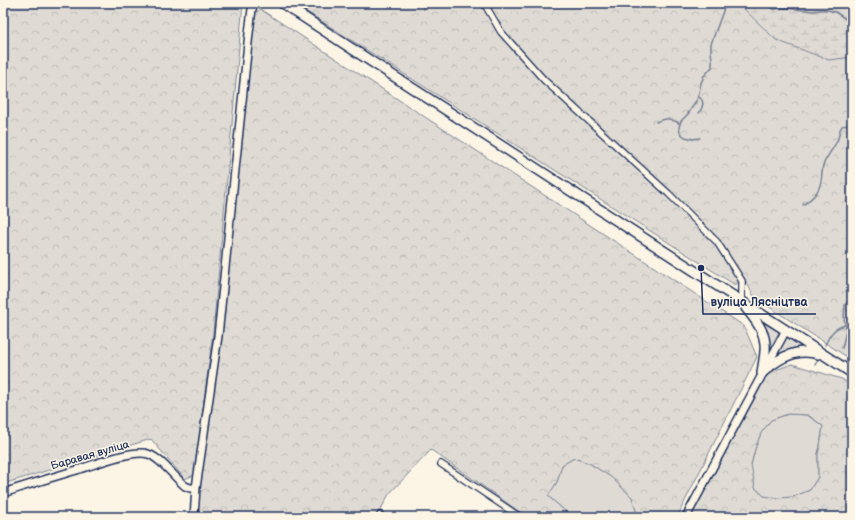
<svg xmlns="http://www.w3.org/2000/svg" width="855" height="520" font-family="'Balsamiq Sans',sans-serif">
	<style>
		.green { fill: #dfdbd4; stroke: #7d8599 }
		.forest { fill: url(#forest-crowns); stroke: #7d8599; fill-rule: evenodd }
		.wetland { fill: url(#wetland-marsh); stroke: #7d8599 }
		.lines { fill: none; stroke-linecap: round; stroke-linejoin: round }
		.stream { stroke: #767f94; stroke-width: 1.5 }
		.minor-casing { stroke: #1b2f5e; stroke-width: 8 }
		.tertiary-casing { stroke: #1b2f5e; stroke-width: 10 }
		.primary-casing { stroke: #1b2f5e; stroke-width: 12 }
		.minor { stroke: #fcf5e5; stroke-width: 5.5 }
		.tertiary { stroke: #fcf5e5; stroke-width: 7 }
		.primary { stroke: #fcf5e5; stroke-width: 9 }
		.labels { text-anchor: middle; dominant-baseline: central; stroke-width: 3; stroke-linejoin: round; paint-order: stroke }
		.street-label { font-size: 11px; fill: #1b2f5e; stroke: #fcf5e5 }
		.leader { fill: none; stroke: #1b2f5e; stroke-width: 1.5 }
		.callout-dot { fill: #1b2f5e; stroke: #fcf5e5; stroke-width: 1.5 }
		.callout-label { font-size: 12px; text-anchor: middle; font-weight: bold; fill: #1b2f5e; stroke: #fcf5e5; stroke-width: 3; stroke-linejoin: round; paint-order: stroke }
	</style>
	<defs>
		<pattern id="forest-crowns" width="20" height="18" patternUnits="userSpaceOnUse"><rect width="20" height="18" fill="#dfdbd4"/><path d="M2 6a3 3 0 1 1 6 0M12 15a3 3 0 1 1 6 0" fill="none" stroke="#bfbcb8"/></pattern>
		<pattern id="wetland-marsh" width="20" height="14" patternUnits="userSpaceOnUse"><rect width="20" height="14" fill="#dfdbd4"/><path d="M1 5h8M5 5V1M11 12h8M15 12V8" fill="none" stroke="#bfbcb8"/></pattern>
	</defs>
	<rect width="100%" height="100%" fill="#fcf5e5"/>
	<filter id="ink" filterUnits="userSpaceOnUse"><feTurbulence type="fractalNoise" baseFrequency=".025" numOctaves="2"/><feDisplacementMap in="SourceGraphic" scale="8" xChannelSelector="R" yChannelSelector="G"/><feConvolveMatrix kernelMatrix="1 2 1 2 8 2 1 2 1" color-interpolation-filters="sRGB"/></filter>
	<g filter="url(#ink)">
		<!-- green -->
		<path class="green" d="M762,322l17,10 -10,19z
			M786,337l17,11 -29,10z
			M788,414l19,1 16,11 -3,20 -2,8v23l-8,13 -17,7 -16,2 -13,-3 -9,-8 -4,-23 4,-16 6,-16 10,-13z
			M574,458l15,5 22,14 21,20 6,20h-66l-24,-21 9,-14 5,-17z"/>
		<!-- forest -->
		<path class="forest" d="M3,3h240l-30,330 -19,142 -9,4 -34,-40 -148,45z
			M293,3h559v357l-97,-62 -11,-20 -9,7z
			M260,9l484,317 13,31 -80,160h-39l-6,-20 -21,-20 -22,-14 -15,-5 -12,7 -5,17 -9,14 24,21h-45l-96,-67 -42,44 -12,23h-179l2,-33 21,-144 33,-325z
			M792,364l50,15 10,7v131h-163l78,-144zM788,414l20,1 15,11 -3,20 -2,8v23l-8,13 -17,7 -16,1 -13,-2 -9,-8 -4,-23 4,-16 6,-16 10,-13z"/>
		<!-- wetland -->
		<path class="wetland" d="M747,3h105v54l-23,3 -53,-20 -32,-31z"/>
		<g class="lines">
			<!-- stream -->
			<path class="stream" d="M421,3l3,6
				M763,3l2,2 9,4 11,-1 28,3 7,-1h8l7,2 11,7 6,2
				M699,97c6,4 4,10 0,16
				M656,122c10,-4 13,-4 23,1
				M700,138l-7,1 -8,-2 -5,-4 -1,-6 2,-6 7,-7 10,-16 3,-15 3,-7 8,-9v-8l-1,-7v-8l15,-41
				M803,205c9,-7 16,-12 18,-24 1,-6 1,-11 2,-16 4,-9 10,-16 14,-24 3,-5 1,-10 5,-15 7,-2 6,2 10,-6
				M849,280l3,-1
				M825,345c5,-11 9,-17 20,-20l-1,-7 1,-13 3,-4 4,-2
				M842,348l4,-17v-5
				M815,365l4,-7"/>
			<!-- minor casing -->
			<g class="minor-casing">
				<path id="minor" d="M484,3l17,29 43,48 125,114 48,48 25,39v21
					M441,464l79,53
					M379,517l1,-2 3,2"/>
			</g>
			<!-- tertiary casing -->
			<g class="tertiary-casing">
				<path id="tertiary" d="M3,493c25,-8 49,-16 74,-23 16,-5 56,-21 71,-16 13,4 26,23 37,32l5,2h6
					M194,517l2,-29 22,-152 31,-303 3,-24 3,-6
					M686,517l100,-187"/>
			</g>
			<!-- primary casing -->
			<g class="primary-casing">
				<path id="primary" d="M282,3l107,70 463,300
					M746,308c9,11 18,22 19,36 1,9 -2,20 -3,29
					M762,373c15,-14 34,-26 56,-19"/>
			</g>
			<!-- minor -->
			<use href="#minor" class="minor"/>
			<!-- tertiary -->
			<use href="#tertiary" class="tertiary"/>
			<!-- primary -->
			<use href="#primary" class="primary"/>
		</g>
	</g>
	<g class="labels">
		<!-- street labels -->
		<g class="street-label">
			<text transform="translate(90 455) rotate(-16)">Баравая вуліца</text>
		</g>
	</g>
	<!-- callouts -->
	<path class="leader" d="M701 268L703 314H816"/>
	<circle class="callout-dot" cx="701" cy="268" r="4"/>
	<g class="callout-label">
		<text x="759" y="306">вуліца Лясніцтва</text>
	</g>
	<!-- margin -->
	<rect width="855" height="520" fill="none" stroke="#fcf5e5" stroke-width="16"/>
	<rect x="8" y="8" width="839" height="504" fill="none" stroke="#1b2f5e" stroke-width="1.5" filter="url(#ink)"/>
</svg>
